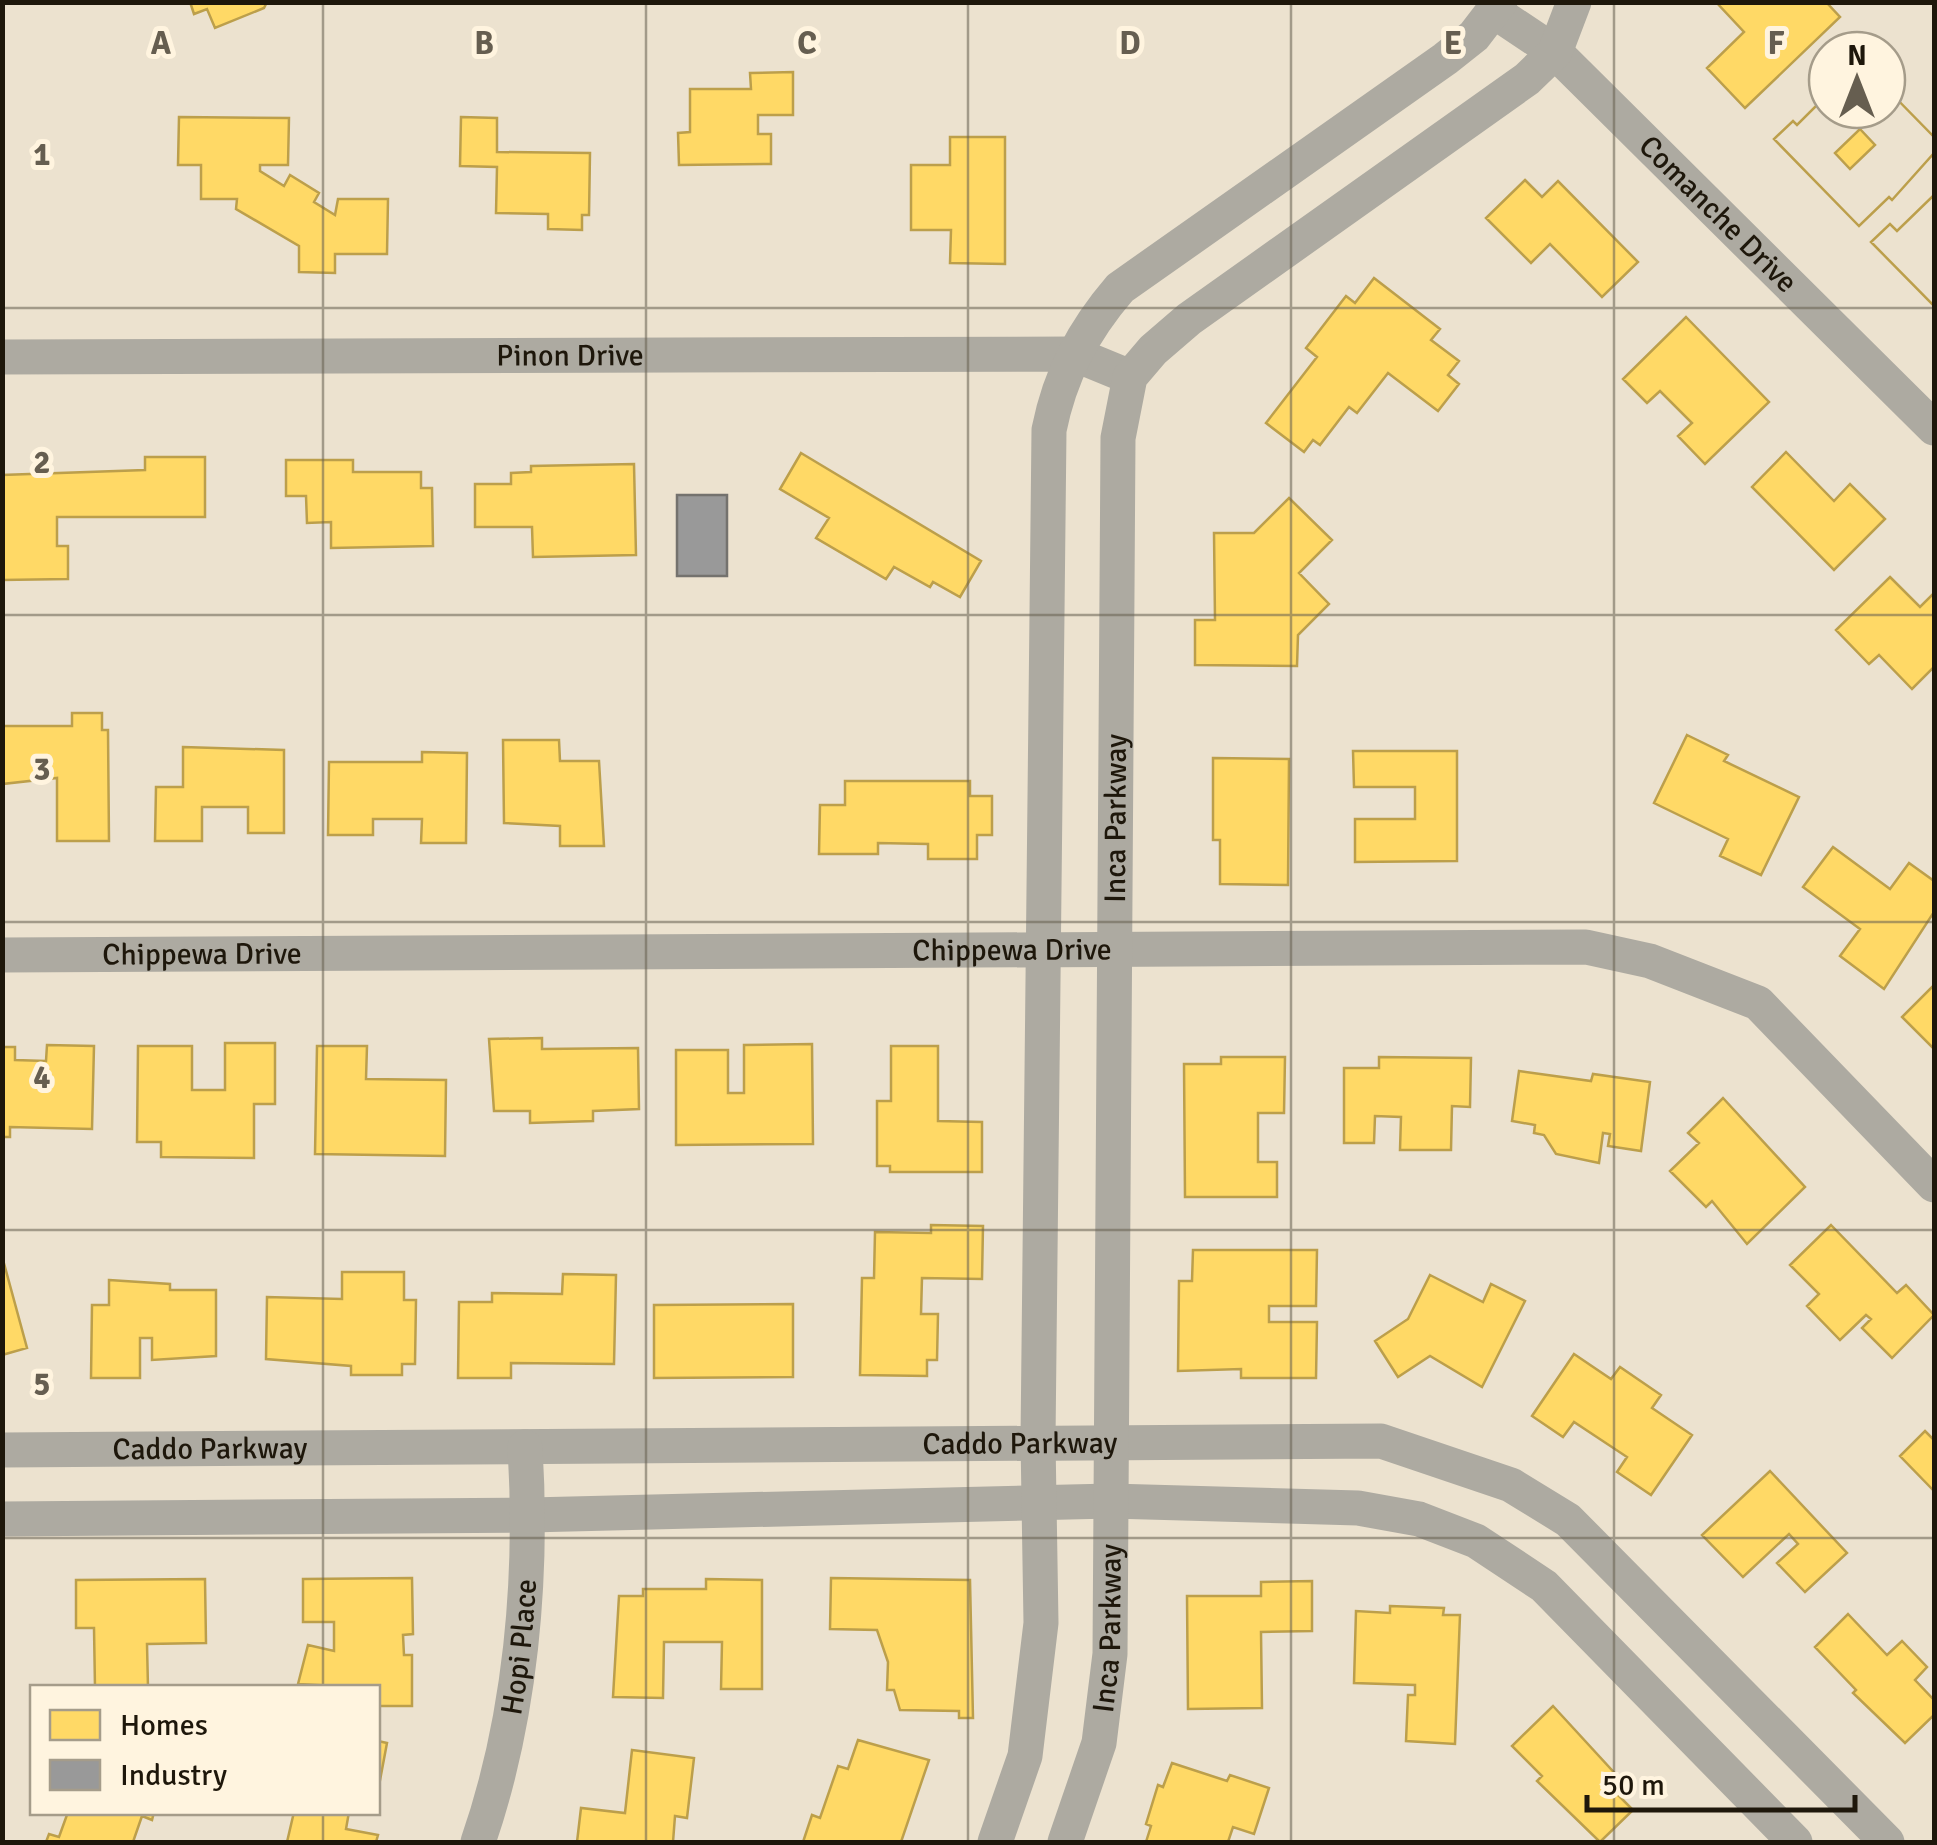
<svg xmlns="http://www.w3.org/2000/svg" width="1937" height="1845" font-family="Signika,sans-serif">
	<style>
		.homes { fill: #ffd966; stroke: #bc9f4b; stroke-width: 2.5; fill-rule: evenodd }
		.industry { fill: #999; stroke: #74726e; stroke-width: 2.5 }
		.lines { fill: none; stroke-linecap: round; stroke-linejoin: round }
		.street { stroke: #adaaa1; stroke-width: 35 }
		.grid { fill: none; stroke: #665e50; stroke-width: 2.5; stroke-opacity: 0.55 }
		.labels { text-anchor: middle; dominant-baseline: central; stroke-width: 10; stroke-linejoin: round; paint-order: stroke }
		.street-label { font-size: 30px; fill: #1e170b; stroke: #fff4df }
		.grid-label { font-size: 32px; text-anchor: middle; font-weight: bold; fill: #665e50; stroke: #fff4df; stroke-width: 10; stroke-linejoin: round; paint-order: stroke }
	</style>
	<rect width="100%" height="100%" fill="#ece2cf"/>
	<!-- homes -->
	<path class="homes" d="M190,2h77l-3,6 -49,20 -8,-19 -13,5z
		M1716,2h110l14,15 -95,91 -38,-40 37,-36z
		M793,72v43h-35v19h13v30l-92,1 -1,-32 12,-1v-43h61l-1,-16z
		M1887,89l47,48v16l-42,47 -3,-3 -30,29 -85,-87 19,-18 4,4 30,-30v15h60zM1860,129l15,16 -25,24 -15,-16z
		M1887,89l47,48v16l-42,47 -3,-3 -30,29 -85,-87 19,-18 4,4 30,-30v15h60z
		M179,117l110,1 -1,47h-28v6l24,15 6,-11 29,18 -5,9 21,13 3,-16h50l-1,55h-52v19l-36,-1v-26l-63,-37 1,-10h-36v-34h-23z
		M461,117l36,1v34l93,1 -1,62h-7v15l-34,-1v-15l-52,-1 1,-46 -37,-1z
		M950,137h55v127l-55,-1 1,-33h-40v-65h39z
		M1525,180l17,17 16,-16 80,81 -36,35 -52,-53 -19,19 -45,-45z
		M1934,195v111l-63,-64 19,-18 7,7z
		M1934,195v111l-63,-64 19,-18 7,7z
		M1374,278l66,51 -9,11 28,21 -11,14 11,9 -21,27 -50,-38 -31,40 -8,-6 -29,38 -7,-5 -9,12 -38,-29 51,-66 -11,-9 40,-52 9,7z
		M1686,317l83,85 -64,62 -27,-28 14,-13 -32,-32 -13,12 -24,-24z
		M1786,452l48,49 16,-17 35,35 -51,51 -82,-83z
		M801,453l180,108 -21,36 -27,-15 -3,5 -36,-20 -8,12 -70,-41 13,-20 -49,-29z
		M145,457h60v60h-148v29h11v33l-66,1v-105l143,-5z
		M286,460h67v12h68v16h11l1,58 -102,2v-26l-24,1 -1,-27h-20z
		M634,464l2,91 -103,2 -1,-30h-57v-43h36v-11l20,-1v-6z
		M1289,498l43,42 -33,33 30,31 -31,31 -1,31 -102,-1v-45h20l-1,-87h40z
		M1890,577l30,30 14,-14v74l-22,22 -33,-34 -10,9 -33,-34z
		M72,713h30v17h6l1,111h-52v-63l-55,6v-58h70z
		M1687,735l41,20 -4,6 75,36 -38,78 -41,-19 8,-17 -74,-36z
		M503,740h56l1,21h39l5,85h-44v-20l-56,-3z
		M183,747l101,3v83h-36v-26h-46v34h-47l1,-54h27z
		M1353,751h104v110l-102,1v-43h60v-32h-61z
		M422,752l45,1 -1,90h-45l1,-24h-49v16h-45l1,-73h93z
		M1213,758l76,1 -1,126 -68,-1v-44h-7z
		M845,781h125v15h22v39h-15v24h-49v-15l-50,-1v11h-59l1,-49h25z
		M1833,847l57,42 19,-26 25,18v31l-50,77 -44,-33 20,-27 -57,-42z
		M1934,985v64l-32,-32z
		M542,1038v11l96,-1 1,61 -46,2v10l-63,2v-12h-36l-5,-72z
		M225,1043h50v61h-21v54l-93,-1v-15h-24l1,-96h54v44h33z
		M812,1044l1,100 -137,1v-95h52v43h16v-48z
		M47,1045l47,1 -2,83 -82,-2v10h-8v-90h13v13l31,1z
		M317,1046h50l-1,33 80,1 -1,76 -130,-2z
		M891,1046h47v75l44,1v50h-92v-6h-13v-65h14z
		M1221,1057h64l-1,56h-26v49h19v35h-92l-1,-133h37z
		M1379,1057l92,1 -1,49 -18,-1 -1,44h-51l1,-33 -26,-1 -1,27h-30v-75h35z
		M1519,1071l72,10 2,-7 57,8 -9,69 -33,-5 2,-12 -7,-1 -4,30 -43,-9 -12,-19 -10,-2 1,-8 -23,-4z
		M1723,1098l82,89 -58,57 -35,-43 -6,6 -36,-36 29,-28 -11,-10z
		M931,1225l52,1 -1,53 -60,-1 -1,36h17l-1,46h-10v16l-67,-1 2,-97h12l1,-46 56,1z
		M1831,1225l66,68 9,-8 28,30 -42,43 -30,-30 9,-9 -5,-4 -26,25 -33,-34 12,-12 -29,-29z
		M1193,1250h124l-1,56h-47v16h48l-1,56h-75v-9l-63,2 1,-90h13z
		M2,1256l25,92 -25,7z
		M342,1272h62v28h12l-1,64h-13v11h-51v-9l-85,-7 1,-62 75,2z
		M563,1274l53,1 -2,89 -103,-1v15h-53l1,-76h33v-9l70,1z
		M1430,1275l53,27 8,-18 34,17 -43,86 -52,-31 -32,21 -23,-36 33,-22z
		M109,1280l61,4v6h46v66l-64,4v-22h-12v40h-49l1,-73h17z
		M793,1304v73l-139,1v-73z
		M1574,1354l37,25 9,-12 41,28 -9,13 40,27 -41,60 -34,-23 10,-15 -53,-35 -11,15 -31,-21z
		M1925,1431l9,9v51l-34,-35z
		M1770,1471l77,82 -42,39 -28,-29 21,-19 -9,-10 -46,43 -41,-42z
		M412,1578l1,56 -10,1 1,20h8v51h-34v-18l-80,-4 10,-39 26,6v-29h-31v-43z
		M831,1578l139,2 3,138h-14v-7l-59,-1 -6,-20h-7l1,-28 -11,-32 -47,-1z
		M205,1579l1,64 -59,1 1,44h-53l-1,-60h-18v-48z
		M706,1579l56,1v109h-41l1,-47h-58l-1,56 -50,-1 6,-101h24v-7h63z
		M1312,1581v50l-51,1 1,76 -74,1 -1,-113h74v-14z
		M1390,1606l54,2 -1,7h17l-5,129 -49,-3 2,-46h7v-10l-61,-2 2,-72 34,2z
		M1848,1614l39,41 15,-14 25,26 -12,13 19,20v15l-29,28 -52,-50 3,-3 -41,-43z
		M1553,1706l67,73 -9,9 22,22 -33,32 -63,-61 5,-5 -30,-30z
		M858,1740l71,20 -28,82h-98l9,-27 8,3 18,-52 10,3z
		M378,1741l9,2 -9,48z
		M632,1750l62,8 -7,60 -12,-2 -2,26h-96l4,-34 44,5z
		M1172,1763l55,18 3,-6 39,13 -15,46 -21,-7 -5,15h-82l5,-16 -5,-2 12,-39 5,2z
		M68,1812h86l-2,8 -10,-4 -9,26h-87l3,-8 10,3z
		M294,1812h55l-3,17 32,6 -2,7h-89z"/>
	<!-- industry -->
	<path class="industry" d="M677,495h50v81h-50z"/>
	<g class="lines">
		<!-- street -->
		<g class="street">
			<path id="s1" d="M1495,12l60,40 379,376"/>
			<path id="s2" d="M2,357l1072,-3 56,23"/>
			<path id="s3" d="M2,955l1584,-8 64,14 108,42 176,182"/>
			<path id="s4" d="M2,1450l1379,-9 130,44 57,35 319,322"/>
			<path d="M2,1519l528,-4 581,-14 247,7 61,11 57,22 68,45 251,256"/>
			<path id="s5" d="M478,1842c43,-124 55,-264 47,-395"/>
			<path d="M995,1842l30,-86 16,-133 -3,-183 11,-1010c11,-55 34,-99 71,-142l325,-229 29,-23 26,-34"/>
			<path id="s6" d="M1065,1842l34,-99 11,-89 8,-1216 12,-61 23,-27 36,-31 338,-240 28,-27 19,-50"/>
		</g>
	</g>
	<!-- grid -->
	<path class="grid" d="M323,2v1686M646,2v1840M968,2v1840M1291,2v1840M1614,2v1840M2,308h1932M2,615h1932M2,922h1932M2,1230h1932M2,1538h1932M323,1812v30"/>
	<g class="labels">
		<!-- street labels -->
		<g class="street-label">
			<text stroke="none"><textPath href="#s1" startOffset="302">Comanche Drive</textPath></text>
			<text stroke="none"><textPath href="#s2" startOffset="568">Pinon Drive</textPath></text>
			<text stroke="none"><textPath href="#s6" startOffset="1030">Inca Parkway</textPath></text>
			<text stroke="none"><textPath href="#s3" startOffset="1010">Chippewa Drive</textPath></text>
			<text stroke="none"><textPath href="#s3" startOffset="200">Chippewa Drive</textPath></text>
			<text stroke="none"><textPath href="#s4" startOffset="1018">Caddo Parkway</textPath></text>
			<text stroke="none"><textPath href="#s4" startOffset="208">Caddo Parkway</textPath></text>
			<text stroke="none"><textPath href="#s6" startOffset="220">Inca Parkway</textPath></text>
			<text stroke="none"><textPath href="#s5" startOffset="200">Hopi Place</textPath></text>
		</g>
	</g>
	<g class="grid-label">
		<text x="161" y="54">A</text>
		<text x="484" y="54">B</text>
		<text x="807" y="54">C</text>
		<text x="1130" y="54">D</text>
		<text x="1453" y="54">E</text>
		<text x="1776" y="54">F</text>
		<text x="42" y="165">1</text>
		<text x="42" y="473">2</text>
		<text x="42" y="780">3</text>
		<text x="42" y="1088">4</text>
		<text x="42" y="1395">5</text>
	</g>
	<!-- border -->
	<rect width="1937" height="1845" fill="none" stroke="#1e170b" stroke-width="10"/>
	<!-- legend -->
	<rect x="30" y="1685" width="350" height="130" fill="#fff4df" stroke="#a59c8a" stroke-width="2.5"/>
	<rect x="50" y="1710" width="50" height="30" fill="#ffd966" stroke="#a59c8a" stroke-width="2.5"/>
	<text x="120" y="1735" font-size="30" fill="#1e170b">Homes</text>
	<rect x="50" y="1760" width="50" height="30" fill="#999999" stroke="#a59c8a" stroke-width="2.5"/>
	<text x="120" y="1785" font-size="30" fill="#1e170b">Industry</text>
	<!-- north arrow -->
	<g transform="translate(1857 80)"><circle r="48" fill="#fff4df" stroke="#a59c8a" stroke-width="2.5"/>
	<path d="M0-8L18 38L0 25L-18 38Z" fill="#665e50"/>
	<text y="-15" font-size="28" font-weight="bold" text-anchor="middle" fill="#1e170b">N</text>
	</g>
	<!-- scale -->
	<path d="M1587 1795v15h268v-15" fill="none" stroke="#1e170b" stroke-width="5"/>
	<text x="1602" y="1795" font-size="30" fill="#1e170b" stroke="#fff4df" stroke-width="8" paint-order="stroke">50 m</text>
</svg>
